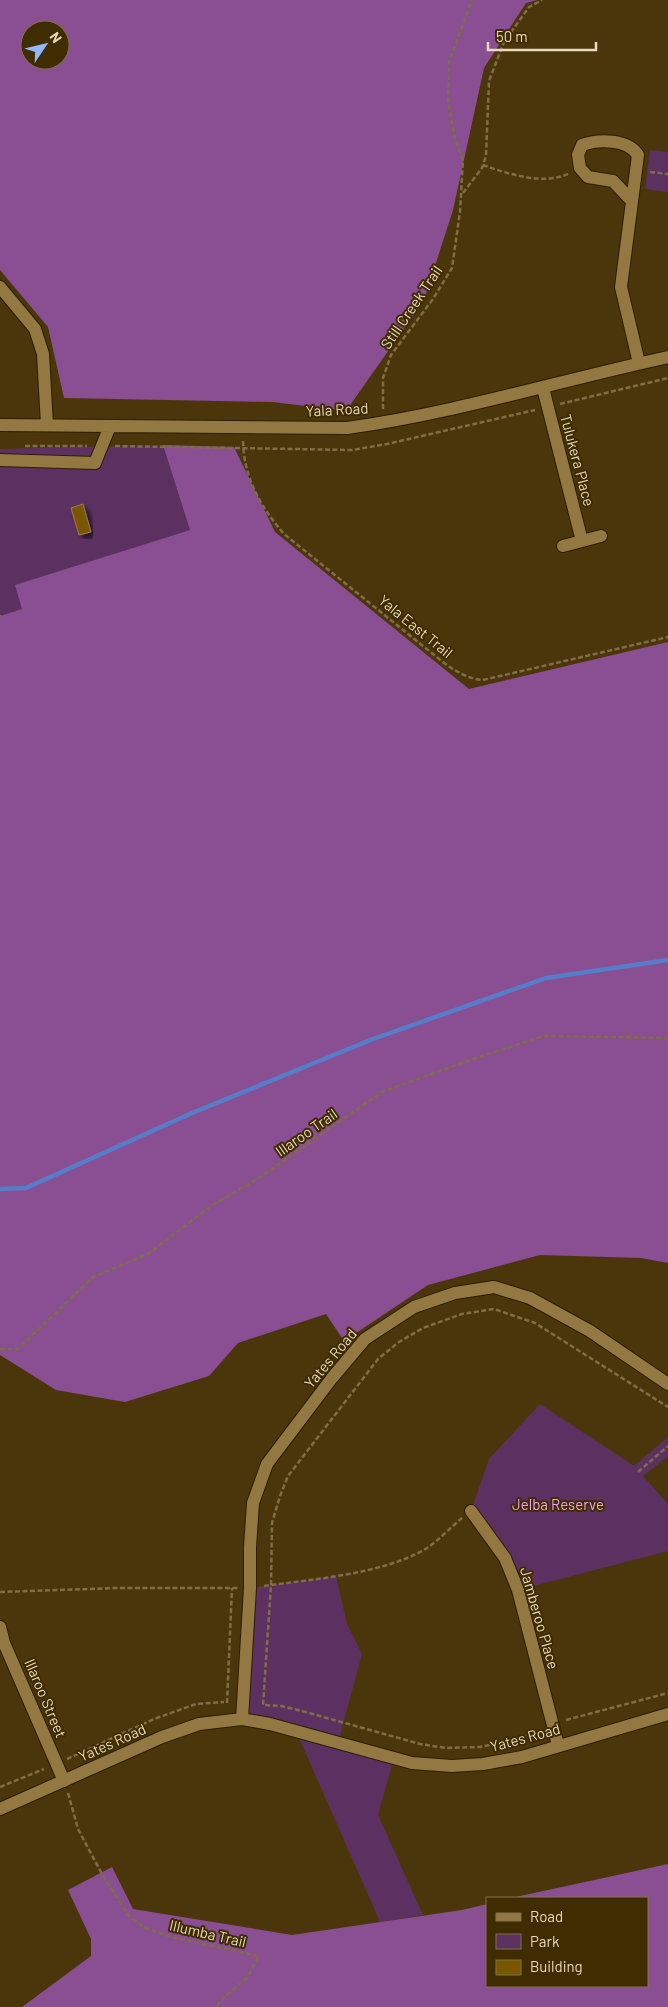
<svg xmlns="http://www.w3.org/2000/svg" width="668" height="2007" font-family="Barlow,sans-serif">
	<style>
		.green { fill: #5c3162 }
		.forest { fill: #8a4e93; fill-rule: evenodd }
		.lines { fill: none; stroke-linecap: round; stroke-linejoin: round }
		.stream { stroke: #567dc9; stroke-width: 4.5 }
		.building { fill: #795700; stroke: #9a7d47; filter: url(#shadow) }
		.minor-casing { stroke: #2c1e02; stroke-width: 14 }
		.path { stroke: #7f6d46; stroke-width: 2.5; stroke-dasharray: 5 2.5; stroke-linecap: butt }
		.minor { stroke: #947842; stroke-width: 12 }
		.labels { text-anchor: middle; dominant-baseline: central; stroke-width: 4; stroke-linejoin: round; paint-order: stroke }
		.street-label { font-size: 15px; fill: #e8d9be; stroke: #3f2c00 }
		.park-label { font-size: 15px; fill: #f09efc; stroke: #3f2c00 }
	</style>
	<defs>
		<filter id="shadow"><feDropShadow dx="4.5" dy="4.5" stdDeviation="2.5" flood-color="#0009"/></filter>
	</defs>
	<rect width="100%" height="100%" fill="#4a360a"/>
	<!-- green -->
	<path class="green" d="M650,150l18,2v40l-23,-3z
		M163,445l27,85 -174,55 7,24 -23,7v-167z
		M540,1404l94,62 34,-29v19l-25,20 25,28v47l-150,39 -47,-79 18,-52z
		M336,1576l11,48 15,30 -24,89 56,15 -16,57 45,100 -43,7 -84,-191 -54,-12 8,-131z"/>
	<!-- forest -->
	<path class="forest" d="M0,0h537l-11,3 -42,65 -31,142 -29,90 -78,111 -73,-9 -209,-4 -16,-71 -48,-57zM30,30h30v30h-30z
		M163,445l71,2 41,85 194,157 199,-47v621l-27,-5 -101,-3 -112,30 -84,56 -18,-27 -88,29 -29,33 -84,26 -69,-12 -56,-35v-739l22,-7 -7,-24 175,-55z
		M668,1864v143h-646l69,-51v-17l-23,-49 44,-23 21,42 159,26 170,-25 25,-6v82h160v-88h-136z"/>
	<g class="lines">
		<!-- stream -->
		<path class="stream" d="M0,1189l26,-1 166,-75 181,-74 173,-61 122,-18"/>
	</g>
	<!-- building -->
	<path class="building" d="M83,504l8,28 -12,3 -8,-27z"/>
	<g class="lines">
		<!-- minor casing -->
		<g class="minor-casing">
			<path id="minor" d="M631,200l-18,-19 -25,-4 -8,-9 -2,-13 4,-10c17,-6 46,-6 56,10l-17,132 18,76
				M0,287l35,42 8,25 4,71
				M543,388l39,153
				M0,425l347,3c109,-15 214,-48 321,-71
				M0,460l95,3 15,-37
				M563,546l38,-10
				M471,1511l34,47 13,32 40,155
				M0,1627l4,16 60,138
				M242,1719l8,-131v-41l3,-44 14,-39 65,-86 33,-39 49,-32 41,-14 39,-6 36,11 60,33 78,53
				M0,1809l162,-72 37,-13 43,-5 28,5 142,39 40,3 31,-2 39,-7 146,-43"/>
		</g>
		<!-- path -->
		<path class="path" d="M483,165c25,9 62,21 87,8
			M650,172l18,2
			M463,193l19,-25 4,-12 3,-75 15,-39 25,-35 13,-7
			M560,404l108,-26
			M383,409v-31l8,-23 42,-56 19,-31 8,-56 3,-52 -8,-21 -7,-38 1,-39 23,-62
			M243,441c1,37 17,65 41,93l160,129c13,9 24,16 39,17l185,-43
			M25,446h62
			M115,446l237,4 35,-6 148,-34
			M0,615v2
			M0,1349h18l75,-72 55,-23 63,-48 48,-28 123,-86 85,-31 77,-25 124,2
			M638,1472l30,-26
			M264,1586c49,-7 121,-12 163,-38 12,-8 23,-20 35,-30
			M0,1592l116,-4h122
			M227,1703l5,-115
			M566,1720l102,-27
			M540,1731l-22,8 -38,8 -34,1 -26,-4 -118,-33 -21,-5 -18,-1 8,-120 1,-62 8,-27 8,-20 90,-117 21,-17 24,-14 39,-14 32,-5 41,14 133,84
			M67,1759l87,-40 42,-15 28,-2
			M0,1787l44,-18
			M68,1793l10,36 24,45 26,41 17,13 26,9 88,19 -12,22 -23,19 -8,10"/>
		<!-- minor -->
		<use href="#minor" class="minor"/>
	</g>
	<g class="labels">
		<!-- street labels -->
		<g class="street-label">
			<text transform="translate(411 307) rotate(-56)">Still Creek Trail</text>
			<text transform="translate(337 409) rotate(-3)">Yala Road</text>
			<text transform="translate(578 460) rotate(75)">Tulukera Place</text>
			<text transform="translate(416 626) rotate(39)">Yala East Trail</text>
			<text transform="translate(306 1132) rotate(-35)">Illaroo Trail</text>
			<text transform="translate(330 1358) rotate(-50)">Yates Road</text>
			<text transform="translate(540 1618) rotate(74)">Jamberoo Place</text>
			<text transform="translate(46 1698) rotate(67)">Illaroo Street</text>
			<text transform="translate(525 1737) rotate(-15)">Yates Road</text>
			<text transform="translate(112 1742) rotate(-24)">Yates Road</text>
			<text transform="translate(208 1933) rotate(13)">Illumba Trail</text>
		</g>
		<!-- park labels -->
		<g class="park-label">
			<text x="558" y="1504">Jelba Reserve</text>
		</g>
	</g>
	<!-- legend -->
	<rect x="486" y="1897" width="162" height="90" fill="#3f2c00" stroke="#83714c"/>
	<rect x="496" y="1913" width="25" height="8" fill="#947842" stroke="#83714c"/>
	<text x="530" y="1922" font-size="15" fill="#e8d9be">Road</text>
	<rect x="496" y="1934" width="25" height="15" fill="#5c3162" stroke="#83714c"/>
	<text x="530" y="1947" font-size="15" fill="#e8d9be">Park</text>
	<rect x="496" y="1960" width="25" height="15" fill="#795700" stroke="#83714c"/>
	<text x="530" y="1972" font-size="15" fill="#e8d9be">Building</text>
	<!-- north arrow -->
	<g transform="translate(45 45) rotate(55)"><circle r="24" fill="#3f2c00" stroke="#83714c"/>
	<path d="M0-4L9 19L0 12L-9 19Z" fill="#92b7fd"/>
	<text y="-8" font-size="14" font-weight="bold" text-anchor="middle" fill="#e8d9be">N</text>
	</g>
	<!-- scale -->
	<path d="M488 42v8h108v-8" fill="none" stroke="#e8d9be" stroke-width="2.5"/>
	<text x="496" y="42" font-size="15" fill="#e8d9be" stroke="#3f2c00" stroke-width="4" paint-order="stroke">50 m</text>
</svg>
